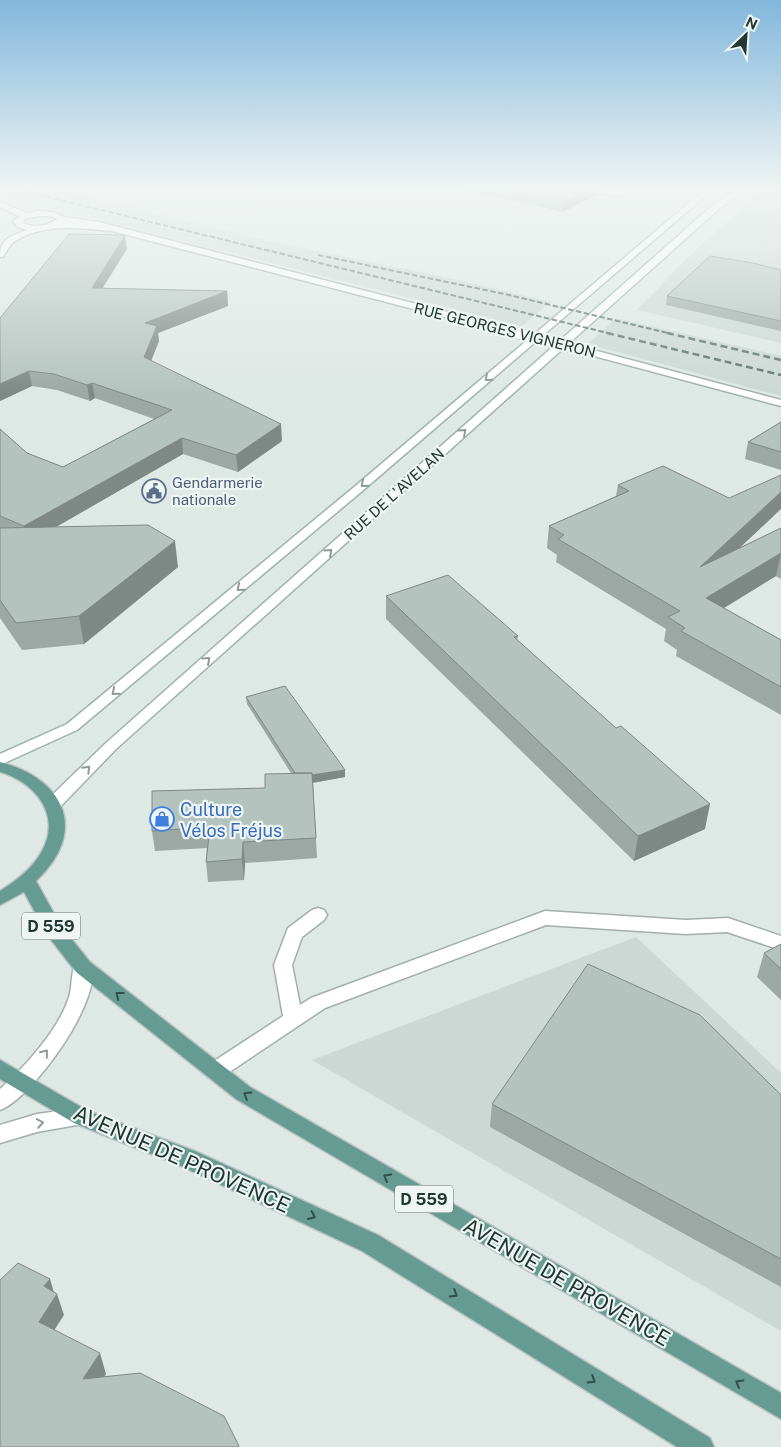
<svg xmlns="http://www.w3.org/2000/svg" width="781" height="1447" font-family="'Public Sans',sans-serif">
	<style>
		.built { fill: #ccd8d4 }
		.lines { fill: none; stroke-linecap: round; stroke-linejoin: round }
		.lane-casing { stroke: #a2afac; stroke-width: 3 }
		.street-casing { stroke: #a2afac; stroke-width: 3 }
		.secondary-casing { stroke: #9eb3ad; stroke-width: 3 }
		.primary-casing { stroke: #bcc3c2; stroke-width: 3 }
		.lane { fill: #fff; fill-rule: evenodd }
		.street { fill: #fff; fill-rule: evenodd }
		.secondary { fill: #fff; fill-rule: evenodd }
		.primary { fill: #659b91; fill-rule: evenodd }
		.rail-far1 { stroke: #5b736e; stroke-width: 2; stroke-dasharray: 5.5 2.5; stroke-linecap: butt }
		.rail { stroke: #5b736e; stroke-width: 2.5; stroke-dasharray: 7 4; stroke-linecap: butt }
		.street-bridge-far1-casing { stroke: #a2afac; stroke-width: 9; stroke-linecap: butt }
		.street-bridge-casing { stroke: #a2afac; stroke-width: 12; stroke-linecap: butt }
		.street-bridge-far1 { stroke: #fff; stroke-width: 8 }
		.street-bridge { stroke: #fff; stroke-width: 11 }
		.wall { fill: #9ba8a3 }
		.shaded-wall { fill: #7e8885 }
		.building { fill: #b4c3be; stroke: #7e8885 }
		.oneway { stroke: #909b98 }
		.oneway2 { stroke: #32504a }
		.labels { text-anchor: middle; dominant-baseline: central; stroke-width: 4.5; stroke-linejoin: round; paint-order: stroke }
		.far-street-label { font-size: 15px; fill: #213732; stroke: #eef5f2 }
		.far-service-label { font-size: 15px; fill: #4e5e75; stroke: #eef5f2; text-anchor: start }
		.shield { fill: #eef5f2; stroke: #5e706c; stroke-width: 1 }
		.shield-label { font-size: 16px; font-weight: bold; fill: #213732 }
		.shop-label { font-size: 18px; fill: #366cbe; stroke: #eef5f2; text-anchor: start }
		.near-street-label { font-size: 21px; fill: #213732; stroke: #eef5f2 }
	</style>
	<rect width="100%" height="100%" fill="#dee8e5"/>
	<!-- built -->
	<path class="built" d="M0,191h66l203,50 185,38 96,23 -28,24 -522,-131z
		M761,191h20v152l-144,-33 56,-58z
		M616,318l165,38v40l-193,-52z
		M636,937l145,136v258l-469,-271z"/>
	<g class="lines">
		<!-- lane casing -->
		<g class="lane-casing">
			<path id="lane" d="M590,191h44l-13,5 -27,-3z
				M0,202l29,12 1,2 -7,2 -23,-11z
				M318,908l6,2 3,5 -3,5 -22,17 -10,28 8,40 11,-7 234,-87 141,9 42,-2 53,18v14l-54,-18 -41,2 -140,-9 -221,83 -103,69 -7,2 -7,-2 -3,-6 3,-6 75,-49 -9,-51 14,-37 24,-18z"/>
		</g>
		<!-- street casing -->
		<g class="street-casing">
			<path id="street" d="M38,211l15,1 11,5 35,5 418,108 2,2 -5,3 -402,-104c-33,-3 -68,-8 -97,10 -5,3 -9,11 -12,16h-3c0,-19 12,-21 27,-27l-9,-3 -5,-5c7,-8 16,-10 25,-11zM38,216h13l6,3c-10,7 -25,10 -35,3l5,-4z
				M582,347l199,53v6l-202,-54v-4z
				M83,960l7,2c17,33 -58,137 -90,148v-21c24,-21 58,-59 68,-89 5,-12 2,-26 8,-38z
				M81,1108l7,3 3,6 -3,6 -51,9 -37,11v-18l37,-11z"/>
		</g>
		<!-- secondary casing -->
		<g class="secondary-casing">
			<path id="secondary" d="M703,191h8l-350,301 -284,238 -77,35v-11l67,-30 286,-236z
				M736,191h9l-25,17 -604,541 -57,59 -6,1 -6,-1 -2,-4 2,-4 59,-57 608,-539z"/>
		</g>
		<!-- primary casing -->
		<g class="primary-casing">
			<path id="primary" d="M0,762c65,17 89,69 36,119l25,45 29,36 160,125 531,306v26l-545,-320 -160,-127 -28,-36 -24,-44 -24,13v-14c16,-10 33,-23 42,-40 20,-36 -7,-69 -42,-79z
				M0,1060l88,51 109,41 181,83 332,203 4,9h-37l-315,-196 -181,-85 -107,-43 -74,-44z"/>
		</g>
		<!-- lane -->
		<use href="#lane" class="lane"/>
		<!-- street -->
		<use href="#street" class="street"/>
		<!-- secondary -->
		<use href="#secondary" class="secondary"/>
		<!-- primary -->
		<use href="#primary" class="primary"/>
		<!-- rail-far1 -->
		<path class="rail-far1" d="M23,191l589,143
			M318,255l191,40 163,39"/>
		<!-- rail -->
		<path class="rail" d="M607,333l174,42
			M667,333l114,27"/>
		<!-- street-bridge-far1 casing -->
		<g class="street-bridge-far1-casing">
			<path id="street-bridge-far1" d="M514,332l8,2"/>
		</g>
		<!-- street-bridge casing -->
		<g class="street-bridge-casing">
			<path id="street-bridge" d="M517,333l65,17"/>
		</g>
		<!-- street-bridge-far1 -->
		<use href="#street-bridge-far1" class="street-bridge-far1"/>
		<!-- street-bridge -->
		<use href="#street-bridge" class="street-bridge"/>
	</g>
	<!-- wall -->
	<path class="wall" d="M464,191h131v4l-32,17z
		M127,249l-25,39 125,3 1,15 -70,27 1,8 -8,20 131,80 -44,31 -55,-18 -127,73 122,40 -94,77 -62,6 -22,-32v-189l27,24 36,14 91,-48 -59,-21 -5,3 -33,-11 -25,-4 -32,15z
		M781,270v61l-115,-26 1,-9z
		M781,422v48l-36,-11 3,-17z
		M618,485l124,62 39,-19v51l-5,-3 -52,32 57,32v75l-105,-59 1,-6 -13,-9 2,-12 -110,-67 1,-7 -10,-7 2,-22 67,-30z
		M386,596l132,40 -1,4 99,88 89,101 -71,32 -248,-242z
		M246,697l99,80 -32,6 4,75 -72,5 -1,17 -36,2 -2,-20 1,-14 -52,3 -3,-20 113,-43 26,-15 -44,-69z
		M781,944v56l-24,-23 7,-24z
		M781,1095v192l-291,-160 2,-23z"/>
	<!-- shaded-wall -->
	<path class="shaded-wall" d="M585,191h10v4l-32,17 1,-10z
		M125,235l2,14 -33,53 -2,-14z
		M227,291l1,15 -70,27 1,8 -13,32 -2,-16 1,-34z
		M29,371l3,15 -32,15v-17z
		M92,383l3,15 -5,3 -3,-16z
		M281,424l1,17 -44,31 -2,-17z
		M182,438l1,16 -155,89 -4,-17z
		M781,492v17l-86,81 5,-23z
		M175,541l3,26 -94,77 -5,-28z
		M781,553l-5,23 -75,46 5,-24z
		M345,770v7l-46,8 -1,-8z
		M710,804l-5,25 -71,32 4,-25z
		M243,842l2,21 -1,17 -2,-21z
		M50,1279l5,17 2,-2 7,21 -18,28 -7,-21 5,-36z
		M100,1353l6,21 -16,26 -7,-21z"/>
	<!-- building -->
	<path class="building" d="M509,191h76l-21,11z
		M69,234l56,1 -33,53 135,3 -82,32 12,3 -13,31 137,67 -45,31 -54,-17 -158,88 -24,-10v-87l27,24 36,14 109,-57 -80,-27 -5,2 -33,-11 -25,-3 -29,13v-66z
		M710,256l43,7 28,7v51l-114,-25z
		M781,422v30l-33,-10z
		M663,466l66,32 52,-23v17l-81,75 81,-39v25l-75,45 75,42v47l-100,-56 4,-3 -17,-11 12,-6 -122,-72 6,-4 -15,-9 80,-35 -11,-6z
		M148,525l27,16 -96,75 -63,7 -16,-23v-72z
		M448,575l70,61 -4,1 102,91 5,-2 89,78 -72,32 -252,-240z
		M285,686l60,84 -33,5v-2h-17l-49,-76z
		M312,773l4,65 -73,4 -1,17 -36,3 4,-35 -58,4v-40l113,-3v-14z
		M781,944v25l-17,-16z
		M588,964l112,51 81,80v164l-289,-155z
		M18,1263l32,16 -6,7 13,8 -18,28 61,31 -17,26 57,-6 84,43 15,30 -1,1h-238v-167z"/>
	<!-- one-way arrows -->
	<defs><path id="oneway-chevron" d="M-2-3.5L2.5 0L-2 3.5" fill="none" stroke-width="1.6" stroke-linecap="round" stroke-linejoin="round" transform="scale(1.25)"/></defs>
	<g class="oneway">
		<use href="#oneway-chevron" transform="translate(488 378) rotate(140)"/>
		<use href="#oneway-chevron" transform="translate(463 432) rotate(-42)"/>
		<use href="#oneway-chevron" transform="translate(364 484) rotate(140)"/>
		<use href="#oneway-chevron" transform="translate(329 552) rotate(-42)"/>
		<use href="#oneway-chevron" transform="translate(240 588) rotate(140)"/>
		<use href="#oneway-chevron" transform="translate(207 660) rotate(-42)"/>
		<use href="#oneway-chevron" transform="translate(115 692) rotate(140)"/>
		<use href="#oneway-chevron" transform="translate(87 769) rotate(-45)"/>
		<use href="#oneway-chevron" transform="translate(45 1053) rotate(-51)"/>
		<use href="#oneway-chevron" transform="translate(40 1123) rotate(-10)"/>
	</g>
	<g class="oneway2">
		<use href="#oneway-chevron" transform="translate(119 995) rotate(-142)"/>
		<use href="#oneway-chevron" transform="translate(247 1095) rotate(-148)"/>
		<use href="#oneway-chevron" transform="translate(387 1177) rotate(-150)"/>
		<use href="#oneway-chevron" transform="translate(312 1216) rotate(25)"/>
		<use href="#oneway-chevron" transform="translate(454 1294) rotate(32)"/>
		<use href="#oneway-chevron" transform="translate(592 1380) rotate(32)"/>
		<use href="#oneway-chevron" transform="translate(739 1383) rotate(-150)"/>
	</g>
	<!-- sky -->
	<linearGradient id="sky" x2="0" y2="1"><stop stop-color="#82b7dc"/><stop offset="0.48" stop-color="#f0f5f3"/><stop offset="1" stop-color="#f0f5f3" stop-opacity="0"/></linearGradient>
	<rect width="781" height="394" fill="url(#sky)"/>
	<!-- icons -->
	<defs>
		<g id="civic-ring" transform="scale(1.25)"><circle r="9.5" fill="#eef5f2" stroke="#5c6f8a" stroke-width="1.5"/><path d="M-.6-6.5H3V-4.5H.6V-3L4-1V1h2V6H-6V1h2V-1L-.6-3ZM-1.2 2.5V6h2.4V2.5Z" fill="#5c6f8a"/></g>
		<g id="shop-ring" transform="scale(1.25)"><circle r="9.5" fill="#eef5f2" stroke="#3f7fe0" stroke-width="1.5"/><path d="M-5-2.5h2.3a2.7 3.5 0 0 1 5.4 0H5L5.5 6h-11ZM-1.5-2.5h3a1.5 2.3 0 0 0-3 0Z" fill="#3f7fe0"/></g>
	</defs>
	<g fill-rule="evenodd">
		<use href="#civic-ring" x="154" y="491"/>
		<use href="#shop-ring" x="162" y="819"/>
	</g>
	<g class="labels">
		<!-- far-street labels -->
		<g class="far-street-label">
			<text transform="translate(505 330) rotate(14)">RUE GEORGES VIGNERON</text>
			<text transform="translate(394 494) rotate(-42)">RUE DE L'AVELAN</text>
		</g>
		<!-- far-service labels -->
		<g class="far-service-label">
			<text x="172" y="482">Gendarmerie<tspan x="172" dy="17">nationale</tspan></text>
		</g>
		<!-- shield labels -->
		<g class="shield">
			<rect x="22" y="912.5" width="58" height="27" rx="4"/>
			<rect x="395" y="1185.5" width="58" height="27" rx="4"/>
		</g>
		<g class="shield-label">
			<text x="51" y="926">D 559</text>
			<text x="424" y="1199">D 559</text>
		</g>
		<!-- shop labels -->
		<g class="shop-label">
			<text x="180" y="809">Culture<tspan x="180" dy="21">Vélos Fréjus</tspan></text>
		</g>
		<!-- near-street labels -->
		<g class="near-street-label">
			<text transform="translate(182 1159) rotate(24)">AVENUE DE PROVENCE</text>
			<text transform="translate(567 1282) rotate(30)">AVENUE DE PROVENCE</text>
		</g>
	</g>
	<!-- north arrow -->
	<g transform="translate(746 35) rotate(25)" stroke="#eef5f2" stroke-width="4" paint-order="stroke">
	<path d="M0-4L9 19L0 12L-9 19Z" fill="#213732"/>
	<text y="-8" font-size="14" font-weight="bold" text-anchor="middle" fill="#213732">N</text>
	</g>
</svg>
